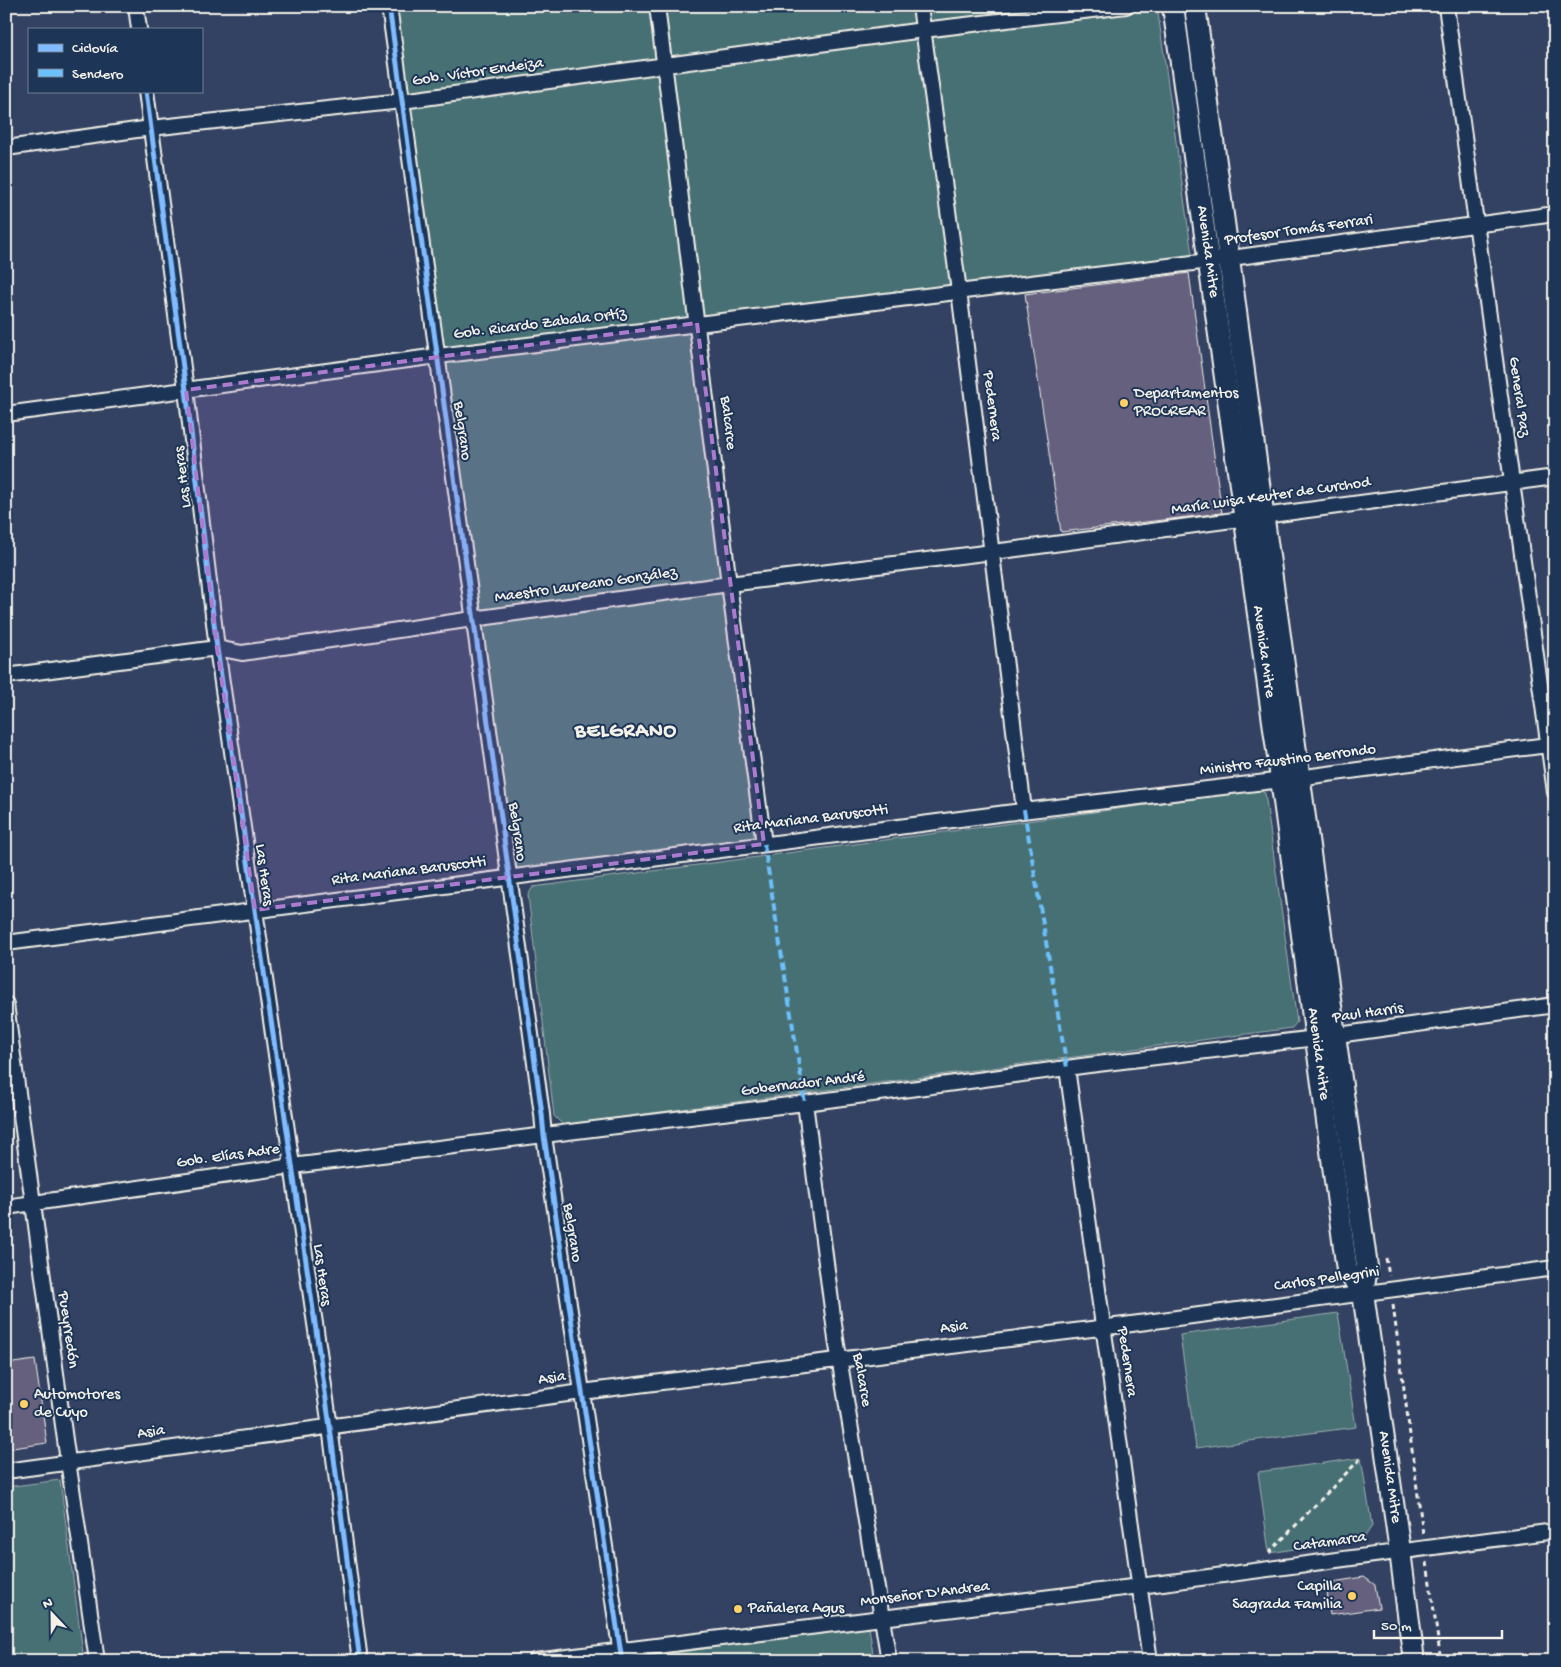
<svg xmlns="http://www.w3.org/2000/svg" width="1561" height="1667" font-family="'Gochi Hand',sans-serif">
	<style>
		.green { fill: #476f74; stroke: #9eb0ae }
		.building { fill: #65617e; stroke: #f4f1e8 }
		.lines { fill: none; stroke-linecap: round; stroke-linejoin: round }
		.street-casing { stroke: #f4f1e8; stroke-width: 18 }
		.secondary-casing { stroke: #f4f1e8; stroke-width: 24 }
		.path { stroke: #f4f1e8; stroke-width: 3; stroke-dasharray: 5 4; stroke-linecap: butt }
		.street { stroke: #1d3557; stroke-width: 14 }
		.secondary { stroke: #1d3557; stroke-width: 20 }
		.quiet { stroke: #6cc0fc; stroke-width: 4; stroke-dasharray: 8 4; stroke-linecap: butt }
		.cycleway-casing { stroke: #1d3557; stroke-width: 8 }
		.cycleway { stroke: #80bcff; stroke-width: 5 }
		.marked { fill: #ab7bcf; fill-opacity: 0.2; stroke: #ab7bcf; stroke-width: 4; stroke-dasharray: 10 6; stroke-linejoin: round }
		.poi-dot { fill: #ffd166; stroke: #1d3557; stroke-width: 2 }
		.labels { text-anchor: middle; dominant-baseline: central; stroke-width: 4; stroke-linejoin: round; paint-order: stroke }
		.street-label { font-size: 16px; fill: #f4f1e8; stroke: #1d3557 }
		.poi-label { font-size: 16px; fill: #f4f1e8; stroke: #1d3557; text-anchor: start }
		.district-label { font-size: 21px; font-weight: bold; letter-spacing: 1px; fill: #f4f1e8; stroke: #1d3557 }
	</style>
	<rect width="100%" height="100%" fill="#334263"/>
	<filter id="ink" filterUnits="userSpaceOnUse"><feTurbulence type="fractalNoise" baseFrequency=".02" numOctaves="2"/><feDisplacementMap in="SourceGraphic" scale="10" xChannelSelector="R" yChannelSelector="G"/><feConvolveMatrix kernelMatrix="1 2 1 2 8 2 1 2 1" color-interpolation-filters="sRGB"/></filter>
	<g filter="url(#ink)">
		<!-- green -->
		<path class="green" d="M390,6h767l36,256 -496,61 67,521 -254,33z
			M1259,790l6,3 32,229 -5,6 -729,97 -9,-9 -26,-221 5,-8z
			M1338,1313l18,114 -160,21 -16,-113z
			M1361,1458l11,68 -8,12 -95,15 -11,-81z
			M60,1480l24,181h-78v-174z
			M869,1627l5,34h-239v-3z"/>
		<!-- building -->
		<path class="building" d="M1189,273l33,240 -161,19 -36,-238z
			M35,1360l12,83 -41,6v-85z
			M1364,1577l11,8 4,23 -49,7 -4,-32z"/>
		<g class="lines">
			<!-- street casing -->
			<g class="street-casing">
				<path id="street" d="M136,6l3,23
					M389,6l153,1108 2,22 78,525
					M657,6l72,578 35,260
					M920,6l39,285 65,519
					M1446,6l109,786
					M146,91l40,299 31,258 113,779 30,234
					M6,148l145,-20 251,-27 521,-71 203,-24
					M6,414l432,-58 771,-95 346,-47
					M6,676l211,-28 25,5 231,-34 256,-35 280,-34 546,-73
					M6,943l1000,-130 276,-33 273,-36
					M6,1004l59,436 32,221
					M1067,1068l83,593
					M805,1103l31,236 53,322
					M6,1207l286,-41 513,-63 284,-38 227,-27 239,-33
					M6,1471l576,-79 239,-30 303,-37 431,-57
					M535,1661l605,-75 415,-55"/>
			</g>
			<!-- secondary casing -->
			<g class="secondary-casing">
				<g id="secondary">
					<path id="s1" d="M1173,6l106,758 68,506 16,23"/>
					<path id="s2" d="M1195,6l66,492 106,769 -4,26 37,258 14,110"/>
				</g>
			</g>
			<!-- path -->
			<path class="path" d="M1386,1258l3,18
				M1393,1305l30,229
				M1269,1553l92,-95
				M1427,1562l14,99"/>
			<!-- street -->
			<use href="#street" class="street"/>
			<!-- secondary -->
			<use href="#secondary" class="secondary"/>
			<!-- quiet -->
			<path class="quiet" d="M1024,810l43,258
				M764,844l41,259"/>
			<!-- cycleway casing -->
			<g class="cycleway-casing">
				<path id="cycleway" d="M389,6l153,1108 2,22 78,525
					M146,91l40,299 31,258 113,779 30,234"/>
			</g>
			<!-- cycleway -->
			<use href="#cycleway" class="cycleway"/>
		</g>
	</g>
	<!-- marked area -->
	<path class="marked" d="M697,323l67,521 -509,66 -38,-262 -31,-258z"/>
	<!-- markers -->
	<g class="poi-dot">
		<circle cx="1124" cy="403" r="5"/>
		<circle cx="24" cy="1404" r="5"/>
		<circle cx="1352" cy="1596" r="5"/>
		<circle cx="738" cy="1609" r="5"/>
	</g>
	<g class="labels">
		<!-- street labels -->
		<g class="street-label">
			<text transform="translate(478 73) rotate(-8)">Gob. Víctor Endeiza</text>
			<text transform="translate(1299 231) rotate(-8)">Profesor Tomás Ferrari</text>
			<text stroke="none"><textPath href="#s1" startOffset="248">Avenida Mitre</textPath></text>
			<text transform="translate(540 325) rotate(-7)">Gob. Ricardo Zabala Ortíz</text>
			<text transform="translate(1518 397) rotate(82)">General Paz</text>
			<text transform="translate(991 406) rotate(83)">Pedernera</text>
			<text transform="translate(727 423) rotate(83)">Balcarce</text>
			<text transform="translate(461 431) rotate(82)">Belgrano</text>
			<text transform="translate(184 477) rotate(-97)">Las Heras</text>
			<text transform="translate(1271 497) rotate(-8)">María Luisa Keuter de Curchod</text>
			<text transform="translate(586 586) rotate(-8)">Maestro Laureano González</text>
			<text stroke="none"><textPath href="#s1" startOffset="652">Avenida Mitre</textPath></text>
			<text transform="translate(1288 761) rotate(-7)">Ministro Faustino Berrondo</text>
			<text transform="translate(811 820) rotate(-7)">Rita Mariana Baruscotti</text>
			<text transform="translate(516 832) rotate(82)">Belgrano</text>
			<text transform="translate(409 872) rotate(-7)">Rita Mariana Baruscotti</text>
			<text transform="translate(263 875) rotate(82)">Las Heras</text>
			<text transform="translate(1368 1014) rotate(-8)">Paul Harris</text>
			<text stroke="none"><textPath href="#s1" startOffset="1058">Avenida Mitre</textPath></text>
			<text transform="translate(803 1085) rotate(-7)">Gobernador André</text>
			<text transform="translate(228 1157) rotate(-8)">Gob. Elías Adre</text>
			<text transform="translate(571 1233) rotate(81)">Belgrano</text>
			<text transform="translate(321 1275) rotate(82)">Las Heras</text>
			<text transform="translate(1327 1280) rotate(-8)">Carlos Pellegrini</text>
			<text transform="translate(954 1328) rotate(-7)">Asia</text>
			<text transform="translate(67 1330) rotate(82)">Pueyrredón</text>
			<text transform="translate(1126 1362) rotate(82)">Pedernera</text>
			<text transform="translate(552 1379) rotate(-8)">Asia</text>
			<text transform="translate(861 1380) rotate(80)">Balcarce</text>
			<text transform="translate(151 1433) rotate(-8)">Asia</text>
			<text stroke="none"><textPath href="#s2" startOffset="1485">Avenida Mitre</textPath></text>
			<text transform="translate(1330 1543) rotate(-8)">Catamarca</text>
			<text transform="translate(925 1595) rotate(-7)">Monseñor D'Andrea</text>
		</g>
		<!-- poi labels -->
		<g class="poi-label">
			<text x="1134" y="394">Departamentos<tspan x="1134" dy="18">PROCREAR</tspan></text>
			<text x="34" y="1395">Automotores<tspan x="34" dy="18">de Cuyo</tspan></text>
			<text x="1342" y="1587" text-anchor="end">Capilla<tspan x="1342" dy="18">Sagrada Familia</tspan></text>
			<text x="748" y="1609">Pañalera Agus</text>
		</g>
		<!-- district labels -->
		<g class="district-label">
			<text x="626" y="732">BELGRANO</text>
		</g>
	</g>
	<!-- margin -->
	<rect width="1561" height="1667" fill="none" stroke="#1d3557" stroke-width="25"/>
	<rect x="12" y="12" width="1536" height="1642" fill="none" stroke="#f4f1e8" stroke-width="2" filter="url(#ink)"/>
	<!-- legend -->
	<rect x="28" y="28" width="175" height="65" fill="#1d3557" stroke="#738091"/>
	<rect x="38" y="44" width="25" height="8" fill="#80bcff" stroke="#738091"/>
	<text x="72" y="52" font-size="15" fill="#f4f1e8">Ciclovía</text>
	<rect x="38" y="69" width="25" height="8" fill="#6cc0fc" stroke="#738091"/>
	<text x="72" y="78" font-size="15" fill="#f4f1e8">Sendero</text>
	<!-- north arrow -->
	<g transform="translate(52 1614) rotate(338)" stroke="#1d3557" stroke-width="4" paint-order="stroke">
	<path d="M0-4L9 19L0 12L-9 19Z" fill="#f4f1e8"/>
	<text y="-8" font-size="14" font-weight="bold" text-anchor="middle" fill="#f4f1e8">N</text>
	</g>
	<!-- scale -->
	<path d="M1374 1630v8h128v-8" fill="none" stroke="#f4f1e8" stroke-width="2.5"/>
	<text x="1381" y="1630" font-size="15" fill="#f4f1e8" stroke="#1d3557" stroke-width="4" paint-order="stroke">50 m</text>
</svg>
